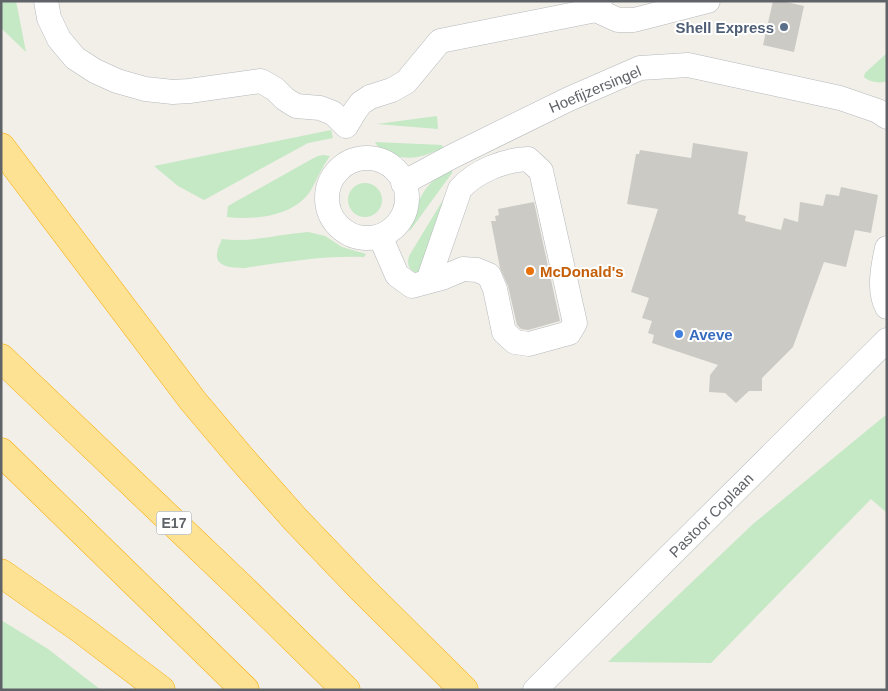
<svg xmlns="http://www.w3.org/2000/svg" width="888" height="691" font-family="Helvetica,sans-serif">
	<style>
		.green { fill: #c5e8c5 }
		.building { fill: #cccac5 }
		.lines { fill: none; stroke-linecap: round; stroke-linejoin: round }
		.minor-casing { stroke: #b5b8bc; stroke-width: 25 }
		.highway-casing { stroke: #f9ab00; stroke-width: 29 }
		.minor { stroke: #fff; stroke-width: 24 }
		.highway { stroke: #fde293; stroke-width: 28 }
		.service-dot { fill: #5c6f8a; stroke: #fff; stroke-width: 2 }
		.food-dot { fill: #e8710a; stroke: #fff; stroke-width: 2 }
		.shop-dot { fill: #3f7fe0; stroke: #fff; stroke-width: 2 }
		.labels { text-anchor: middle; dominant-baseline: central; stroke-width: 4; stroke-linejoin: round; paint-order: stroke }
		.shield { fill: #fff; stroke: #8f9295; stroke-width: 1 }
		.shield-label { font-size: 14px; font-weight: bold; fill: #5f6368 }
		.service-label { font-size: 15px; font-weight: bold; fill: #4e5e75; stroke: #fff; text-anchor: end }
		.street-label { font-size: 15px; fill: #5f6368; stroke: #fff }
		.food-label { font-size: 15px; font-weight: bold; fill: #c56008; stroke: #fff; text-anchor: start }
		.shop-label { font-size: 15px; font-weight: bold; fill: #366cbe; stroke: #fff; text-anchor: start }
	</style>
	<rect width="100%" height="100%" fill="#f1efe8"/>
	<!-- green -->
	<path class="green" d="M1,1h15l10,51 -25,-24z
		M887,53v28c-6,3 -18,1 -23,-4l1,-4z
		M437,116l1,13 -61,-5z
		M331,130l2,8 -25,5 -104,57 -26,-14 -24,-20z
		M375,142l67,3 1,3c-19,8 -32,14 -52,6 -6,-2 -13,-6 -16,-12z
		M323,155l7,1c-3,4 -6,9 -8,13 -5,8 -8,17 -13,24 -18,24 -55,27 -82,24l1,-11 84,-47 6,-3z
		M452,169v4l-43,59c9,-30 12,-49 43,-63z
		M455,180l-30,91 -9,2c-8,-4 -9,-9 -7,-17z
		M348 200a17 17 0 1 1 34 0a17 17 0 1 1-34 0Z
		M308,232l17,4 17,11 24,7 -2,3c-38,-2 -81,5 -119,11 -9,0 -30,0 -28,-14 0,-5 3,-10 5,-15 29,4 57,-5 86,-7z
		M887,414v99l-16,-14 -160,164 -103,-1 145,-138z
		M1,620l47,29 53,41h-100z"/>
	<!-- building -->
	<path class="building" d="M773,1h9l22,5 -10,46 -31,-7z
		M693,143l55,9 -10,62 8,2 -1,5 36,9 3,-12 14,4 2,-20 23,4 3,-12 13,2 2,-9 37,8 -7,38 -16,-3 -9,37 -22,-5 -31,85 -31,31v13h-13l-13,12 -11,-10 -16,-1 1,-17 8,-10 -66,-22 2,-8 -6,-2 4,-12 -10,-3 7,-20 -18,-6 27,-83 -31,-5 9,-50h3l1,-4 51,8z
		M534,202l26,119 -32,9 -7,-1 -4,-4 -9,-39 -8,-18 -9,-47h5l-1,-5 4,-1 -1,-6z"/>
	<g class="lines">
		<!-- minor casing -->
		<g class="minor-casing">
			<path id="minor" d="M46,1l3,17 10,21 16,19 20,13 22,10 28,8 28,3 16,-1 72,-10 14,8 10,10 11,7 24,2 13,5 13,13 9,-15 6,-8 9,-6 22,-7 14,-8 34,-41 156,-31 4,-9
				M596,10l22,10h16l74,-19
				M327 198a40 40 0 1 1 80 0a40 40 0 1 1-80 0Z
				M403,183l50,-27 116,-57 71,-31 48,-3 152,33 38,13 9,6
				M380,236l17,39 15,11 30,-8 21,-9 14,1 12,5 6,14 9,43 11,10 14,2 40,-11 6,-10 -27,-121 -7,-31 -13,-12c-24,1 -52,12 -68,30l-32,92
				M887,248c-4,18 -9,43 0,59
				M535,690l352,-350"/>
		</g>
		<!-- highway casing -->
		<g class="highway-casing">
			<path id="highway" d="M1,147l192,254 49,58 53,60 66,69 103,102
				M1,358l243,232 102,100
				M1,452l244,238
				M1,573l81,57 79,60"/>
		</g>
		<!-- minor -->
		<use href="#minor" class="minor"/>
		<!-- highway -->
		<use href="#highway" class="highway"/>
	</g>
	<!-- markers -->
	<circle class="service-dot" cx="784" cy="27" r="5"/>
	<circle class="food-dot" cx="530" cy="271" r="5"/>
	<circle class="shop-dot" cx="679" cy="334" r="5"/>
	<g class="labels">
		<!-- shield labels -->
		<rect class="shield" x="156.5" y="511.5" width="35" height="23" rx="4"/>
		<g class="shield-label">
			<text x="174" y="523">E17</text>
		</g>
		<!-- service labels -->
		<g class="service-label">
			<text x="774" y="27">Shell Express</text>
		</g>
		<!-- street labels -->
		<g class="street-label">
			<text transform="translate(595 89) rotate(-23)">Hoefijzersingel</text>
			<text transform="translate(711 515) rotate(-45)">Pastoor Coplaan</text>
		</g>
		<!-- food labels -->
		<g class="food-label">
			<text x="540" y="271">McDonald's</text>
		</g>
		<!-- shop labels -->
		<g class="shop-label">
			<text x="689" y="334">Aveve</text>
		</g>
	</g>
	<!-- border -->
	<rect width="888" height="691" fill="none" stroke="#5f6368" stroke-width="5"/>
</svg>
